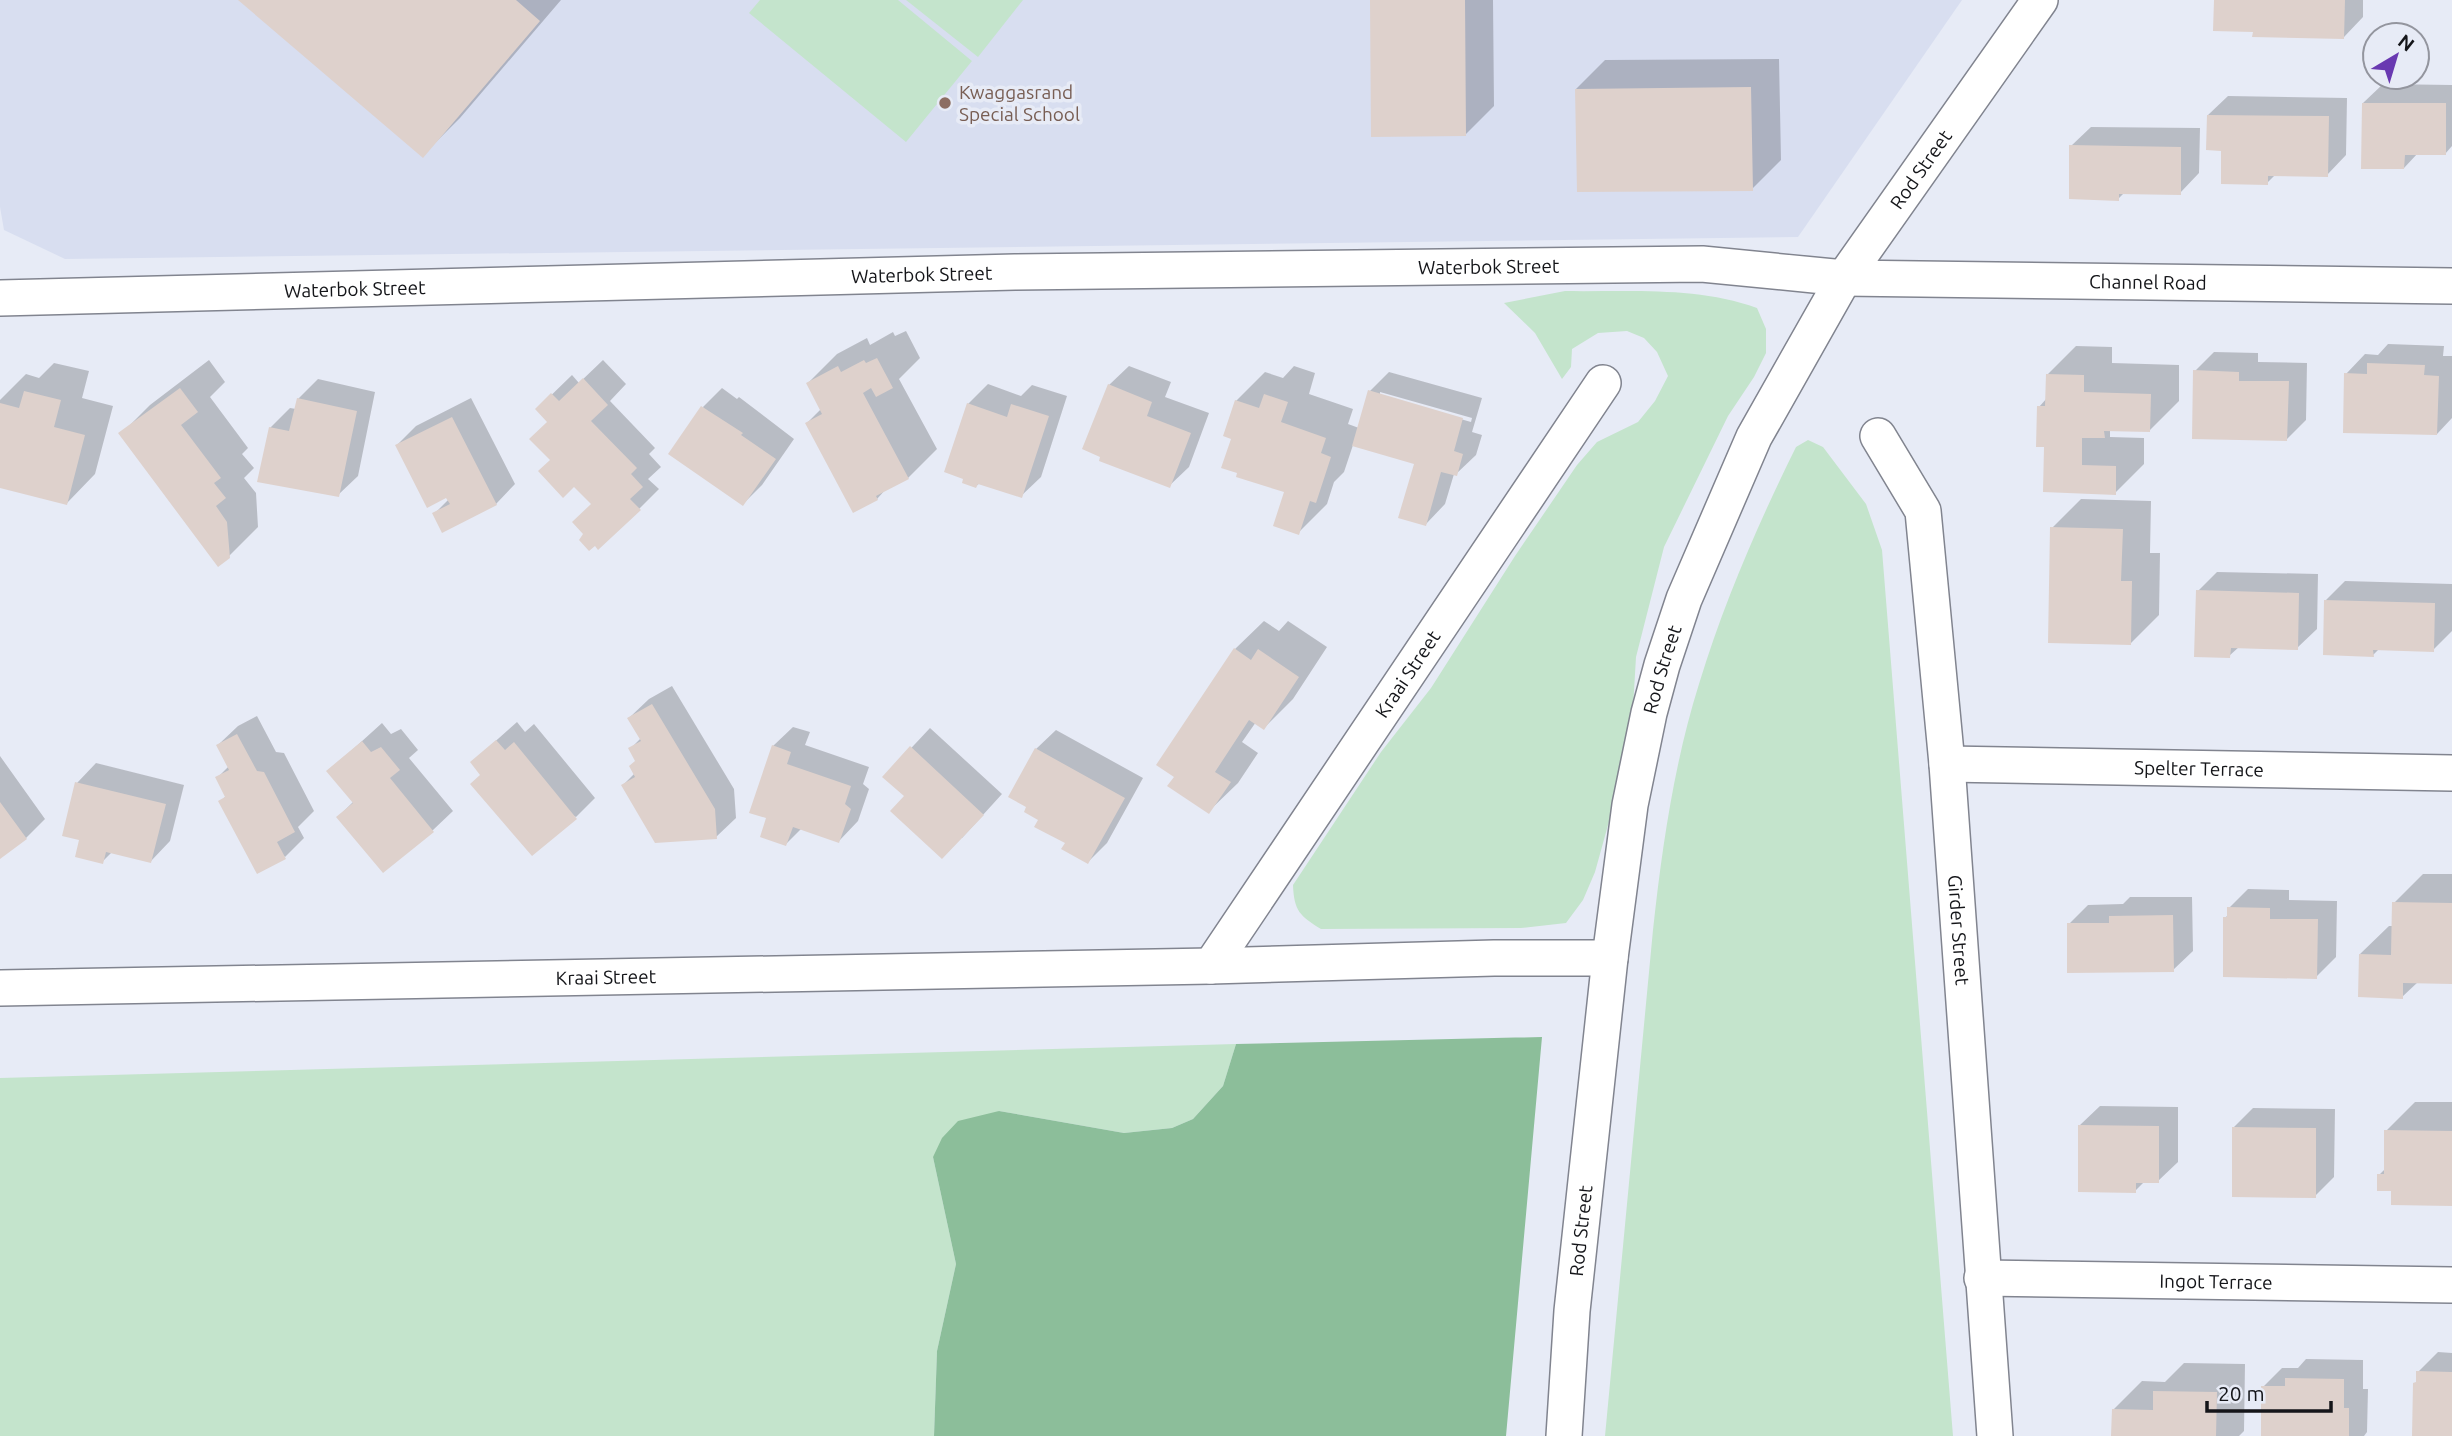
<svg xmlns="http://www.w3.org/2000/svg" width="2452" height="1436" font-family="Ubuntu,sans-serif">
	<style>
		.built { fill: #d8def0 }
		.green { fill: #c4e4cc }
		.forest { fill: #8cbe9a }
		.shadow { fill: #0003; fill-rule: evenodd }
		.building { fill: #ded1cc }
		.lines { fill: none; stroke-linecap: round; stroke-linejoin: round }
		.street-casing { stroke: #81848f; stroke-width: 38 }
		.street { stroke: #fff; stroke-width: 35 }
		.education-dot { fill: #8d6e63; stroke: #e7ebf6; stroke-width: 2.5 }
		.labels { text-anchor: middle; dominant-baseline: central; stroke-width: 7; stroke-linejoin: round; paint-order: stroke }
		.education-label { font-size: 19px; fill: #785e54; stroke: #e7ebf6; text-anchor: start }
		.street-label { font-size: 19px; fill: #141519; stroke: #e7ebf6 }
	</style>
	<rect width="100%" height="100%" fill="#e7ebf6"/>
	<!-- built -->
	<path class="built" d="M0,0h1962l-164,237 -1733,22 -61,-29 -4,-23z"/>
	<!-- green -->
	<path class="green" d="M760,0h138l74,61 -66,81 -157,-129z
		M906,0h117l-45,57z
		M1565,291c63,1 132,-5 192,17l9,21v24l-12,24 -26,39 -64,131 -28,110 -5,85 -36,130 -12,28 -17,23 -45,5 -200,1c-21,-13 -27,-18 -28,-44l88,-133 50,-64 84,-132 62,-91 20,-23 41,-20 17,-21 13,-25 -11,-24 -13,-14 -17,-7 -29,2 -26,16 -1,18 -9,12 -27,-46 -31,-30z
		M1808,440l15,7 43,57 16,46 71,886h-348l48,-506c9,-83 21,-166 46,-246 25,-82 59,-160 97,-237z
		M1236,1044l-13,42 -30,33 -21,9 -48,5 -125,-22 -66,46 23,107 -19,87 -3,85h-934v-358z"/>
	<!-- forest -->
	<path class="forest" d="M1542,1037l-36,399h-572l3,-85 19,-87 -23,-107 9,-19 16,-17 41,-10 125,22 48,-5 21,-9 30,-33 13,-42z"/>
	<!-- shadow -->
	<path class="shadow" d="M240,0h321l-101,118 -37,37z
		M1372,0h121l1,106 -29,29z
		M2215,0h148v17l-19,20 -90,-6z
		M1779,59l2,101 -29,29 -176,-100 29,-29z
		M2383,84l69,1v61l-7,8 -27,-1 -14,15 -41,-65z
		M2228,96l119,2 -1,57 -19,20 -51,-1 -9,9 -44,-34 -15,-34z
		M2091,127l109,1 -1,45 -19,20 -55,-1 -7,7 -47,-53z
		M906,331l14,27 -21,21 38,70 -29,29 -22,11 -9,10 -70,-76 14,-14 -13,-26 29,-29 30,-16 3,7 23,-13 2,4z
		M2388,344l56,2 -1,10h9v62l-15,16 -91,-60 19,-20 13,1z
		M2076,346l36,1v16l67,2v36l-29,29 -40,-1v8l34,1v26l-29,29 -69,-47 -7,-39 8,-9v-23z
		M2214,352l44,1v9l49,1 -1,57 -20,20 -91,-69z
		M209,360l16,22 -15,15 38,51 -6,6 12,14 -10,10 12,15 2,34 -30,30 -107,-123 29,-29z
		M603,360l23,24 -16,17 45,47 -6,6 12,13 -13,12 11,10 -20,20 -44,35 -9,-10 7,-30 -41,-44 -3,-38 -12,-13 35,-34 7,8z
		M54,363l35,8 -7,27 31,8 -18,68 -28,29 -67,-17v-86l26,-26 13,4z
		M1129,366l42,16 -6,15 44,16 -20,54 -20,19 -60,-101z
		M1294,366l21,7 -6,21 44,15 -5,15 11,4 11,-37 19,-19 93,26 -10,34 10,3 -6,20 -20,19h-2l-9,30 -19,20 -10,-61 -63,-18 -9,27 -10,10 -7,22 -29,29 -12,-42 -53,-53 3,-37 29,-29 18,6zM1380,392l92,26 -1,4 -91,-26z
		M318,379l57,13 -17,84 -20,19 -68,-67 20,-20 6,1 2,-10z
		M988,384l33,12 11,-11 35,11 -26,81 -20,19 -41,-13 -4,3 -8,-82z
		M722,388l15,11 2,-2 55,42 -32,46 -19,19 -40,-97z
		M471,398l44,86 -19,20 -62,10 15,-15 -52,-54 19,-19z
		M2081,499l70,2 -1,52h10l-1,62 -29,29 -78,-116z
		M2217,572l101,2 -1,55 -20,19 -58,-1 -10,9 -31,-65z
		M2345,581l107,3v47l-19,19 -54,-1 -6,6 -48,-54z
		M1264,621l15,10 9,-10 39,26 -34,52 -29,29 -8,-6 -14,20 16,11 -20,30 -29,28 -39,-25 65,-137z
		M672,686l62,103 2,29 -20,19 -93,-52 12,-12 2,-13 -7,-11 11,-11 -12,-20 20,-19z
		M257,716l19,36 8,1 30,58 -16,16 6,11 -19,19 -64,-56 5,-5 -9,-18 12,-12 -11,-21 20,-19z
		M517,722l8,10 9,-8 61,74 -19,19 -104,-55z
		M382,723l9,11 10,-5 17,21 -9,8 44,53 -20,19 -50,41 -45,-54 16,-16 -25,-30z
		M793,727l17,5 -5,13 64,22 -6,17 6,5 -11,32 -19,20 -37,-13 -16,16 -17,-27 4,-71z
		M930,728l72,66 -40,44 -56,-42 -21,-20z
		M1056,730l87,48 -36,65 -19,19 -47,-43 -5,-70z
		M0,756l45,63 -19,19 -26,19z
		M96,763l88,22 -14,56 -19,20 -39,-9 -10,10 -20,-23 -5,-56z
		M2423,874h29v109l-34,-1 -16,15 -42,-43 29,-28h4l1,-23z
		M2248,889l41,1v10l48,1 -1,56 -20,20 -91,-59 4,-4v-6z
		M2130,897h62l1,54 -20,19 -104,-46 19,-19 35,-1z
		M2415,1102h37v102l-60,-15 -13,-14 7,-7v-37z
		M2100,1106l78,1v55l-20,19h-13l-10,10 -55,-66z
		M2253,1108l82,1 -1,68 -19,19 -81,-69z
		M2438,1352l14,1v83h-38l4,-64z
		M2306,1359l57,1v29h5l-1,43 -3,4h-101v-49l19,-19h16z
		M2184,1363l61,1 -1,67 -5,5h-126v-26l29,-29 23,1z"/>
	<!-- building -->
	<path class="building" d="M238,0h278l24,21 -117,137z
		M1370,0h95l1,136 -95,1z
		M2214,0h131l-1,39 -92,-2 1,-5 -40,-1z
		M1751,87l2,104 -176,1 -2,-103z
		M2362,103h84v52h-41l-1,14h-43z
		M2207,115l122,1 -1,61 -60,-1v9l-47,-1v-33l-15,-1z
		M2069,145l112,2v48l-62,-1v7l-50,-2z
		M877,358l16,30 -17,9 -5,-9 -8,5 46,86 -33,17 2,4 -25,13 -48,-90 17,-9 -16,-31 32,-17 3,6 23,-12 2,3z
		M2367,363l58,2 -1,10 15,1 -2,59 -94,-2 1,-60 23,1z
		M2193,370l46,2v9h50l-2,60 -95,-2z
		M2046,374l38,1v17l67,2 -1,38 -46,-1 1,7h-23v27l34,1v29l-73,-3 1,-45h-8l1,-41h8z
		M583,378l25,27 -17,16 46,47 -6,6 12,13 -13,12 11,11 -43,40 -3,-4 -6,5 -10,-11 4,-6 -11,-12 19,-18 -17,-17 -11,11 -25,-27 12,-11 -21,-21 18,-17 -12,-13 16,-16 8,8z
		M1108,384l44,18 -5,14 44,17 -21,55 -71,-27 1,-4 -18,-8z
		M180,388l18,24 -17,13 40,53 -7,5 12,15 -10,8 11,16 3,36 -12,9 -100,-134z
		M1368,390l95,28 -9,33 9,3 -6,22 -16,-4 -15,54 -28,-8 16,-54 -62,-18z
		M24,391l37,9 -7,27 31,8 -18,70 -67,-17v-85l19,5z
		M1264,394l24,8 -7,20 45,16 -5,15 10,4 -15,46 -6,-2 -11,34 -26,-9 11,-34 -48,-15 1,-4 -16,-5 10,-29 -8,-3 12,-36 24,8z
		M297,398l60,13 -18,86 -82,-15 12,-55 20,4z
		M967,403l40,14 4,-13 38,12 -27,82 -44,-14 -2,4 -14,-5 1,-4 -19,-7z
		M701,406l42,27 -2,2 35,24 -33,47 -75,-52z
		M452,417l45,88 -55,28 -10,-20 18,-9 -4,-6 -19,10 -32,-63z
		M2050,527l73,2 -2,52h11l-1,64 -83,-2z
		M2196,590l103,3 -1,57 -67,-2 -1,10 -36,-1z
		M2324,600l111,3 -1,49 -61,-2 1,7 -51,-2z
		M1234,648l17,12 7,-11 41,28 -35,53 -15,-10 -34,52 16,10 -22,32 -42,-28 7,-9 -18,-12z
		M652,704l63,105 2,30 -62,4 -34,-58 14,-8 -6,-11 6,-5 -7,-13 13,-7 -14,-23z
		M237,734l20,37 7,1 31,60 -18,10 9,17 -29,15 -39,-73 7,-4 -10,-20 14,-7 -13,-25z
		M496,740l9,10 9,-8 63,77 -45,37 -62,-72 10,-9 -10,-13z
		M362,741l9,11 10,-5 19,23 -10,8 44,54 -51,41 -47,-56 17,-14 -27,-32z
		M772,745l19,7 -4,12 64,22 -6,18 6,5 -12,34 -46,-16 -7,19 -26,-9 6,-19 -17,-5z
		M910,746l74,69 -42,44 -52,-48 14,-15 -22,-19z
		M1035,748l90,50 -37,66 -27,-15 4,-6 -31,-16 4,-7 -14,-8 2,-5 -18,-10z
		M75,782l91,22 -15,59 -45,-11 -3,12 -28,-7 4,-17 -17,-4z
		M0,802l27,37 -27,20z
		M2392,902l60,1v81l-49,-1v16l-45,-2 1,-43 32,1z
		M2227,907l43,1v11h48l-1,60 -94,-2v-60h4z
		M2173,915l1,57 -107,1v-50h42v-7z
		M2078,1125l81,1v57h-23v10l-58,-1z
		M2232,1127l84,1v70l-84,-1z
		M2384,1130l68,1v75l-61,-1v-14h-14v-17h7z
		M2416,1371l36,1v64h-40l1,-53 3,-1z
		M2285,1378l59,1v29h5v28h-88v-50h24z
		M2153,1391l64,1 -1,44h-105l1,-27 41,1z"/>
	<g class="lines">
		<!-- street casing -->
		<g class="street-casing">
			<g id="street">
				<path id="s1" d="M0,298l1015,-26 687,-8 142,14 608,8"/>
				<path id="s2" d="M1878,436l45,75 24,253 48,672"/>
				<path id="s3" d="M1947,764l505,9"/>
				<path id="s4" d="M1211,966l392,-583"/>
				<path id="s5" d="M0,988l1211,-22 283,-8h116"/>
				<path id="s6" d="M1982,1278l470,7"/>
				<path id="s7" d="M1564,1436l8,-125 38,-353 20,-153 19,-92 13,-48 22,-66 70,-162 90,-159 196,-278"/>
			</g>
		</g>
		<!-- street -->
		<use href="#street" class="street"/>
	</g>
	<!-- markers -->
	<circle class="education-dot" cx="945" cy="103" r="7"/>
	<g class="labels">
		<!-- education labels -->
		<g class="education-label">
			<text x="959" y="92">Kwaggasrand<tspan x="959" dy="22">Special School</tspan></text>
		</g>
		<!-- street labels -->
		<g class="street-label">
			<text stroke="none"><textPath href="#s7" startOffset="1340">Rod Street</textPath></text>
			<text stroke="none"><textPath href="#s1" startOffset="1489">Waterbok Street</textPath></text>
			<text stroke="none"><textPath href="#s1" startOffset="922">Waterbok Street</textPath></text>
			<text stroke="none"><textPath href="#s1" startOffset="2149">Channel Road</textPath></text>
			<text stroke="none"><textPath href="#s1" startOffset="355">Waterbok Street</textPath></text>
			<text stroke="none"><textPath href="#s7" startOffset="774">Rod Street</textPath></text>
			<text stroke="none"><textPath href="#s4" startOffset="352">Kraai Street</textPath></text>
			<text stroke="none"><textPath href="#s3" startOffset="252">Spelter Terrace</textPath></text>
			<text stroke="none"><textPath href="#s2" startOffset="508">Girder Street</textPath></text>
			<text stroke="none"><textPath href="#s5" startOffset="606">Kraai Street</textPath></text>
			<text stroke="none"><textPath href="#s7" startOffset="206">Rod Street</textPath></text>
			<text stroke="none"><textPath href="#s6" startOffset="234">Ingot Terrace</textPath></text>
		</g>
	</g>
	<!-- north arrow -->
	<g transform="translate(2396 56) rotate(38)"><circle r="33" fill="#e7ebf6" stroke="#93959e" stroke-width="2"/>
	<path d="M0-5L12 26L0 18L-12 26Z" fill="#6939b1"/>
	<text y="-10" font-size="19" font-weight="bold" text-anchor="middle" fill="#141519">N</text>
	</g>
	<!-- scale -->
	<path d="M2207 1401v10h124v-10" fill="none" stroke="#141519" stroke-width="3.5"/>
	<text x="2218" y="1401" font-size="21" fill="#141519" stroke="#e7ebf6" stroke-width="5" paint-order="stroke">20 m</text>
</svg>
